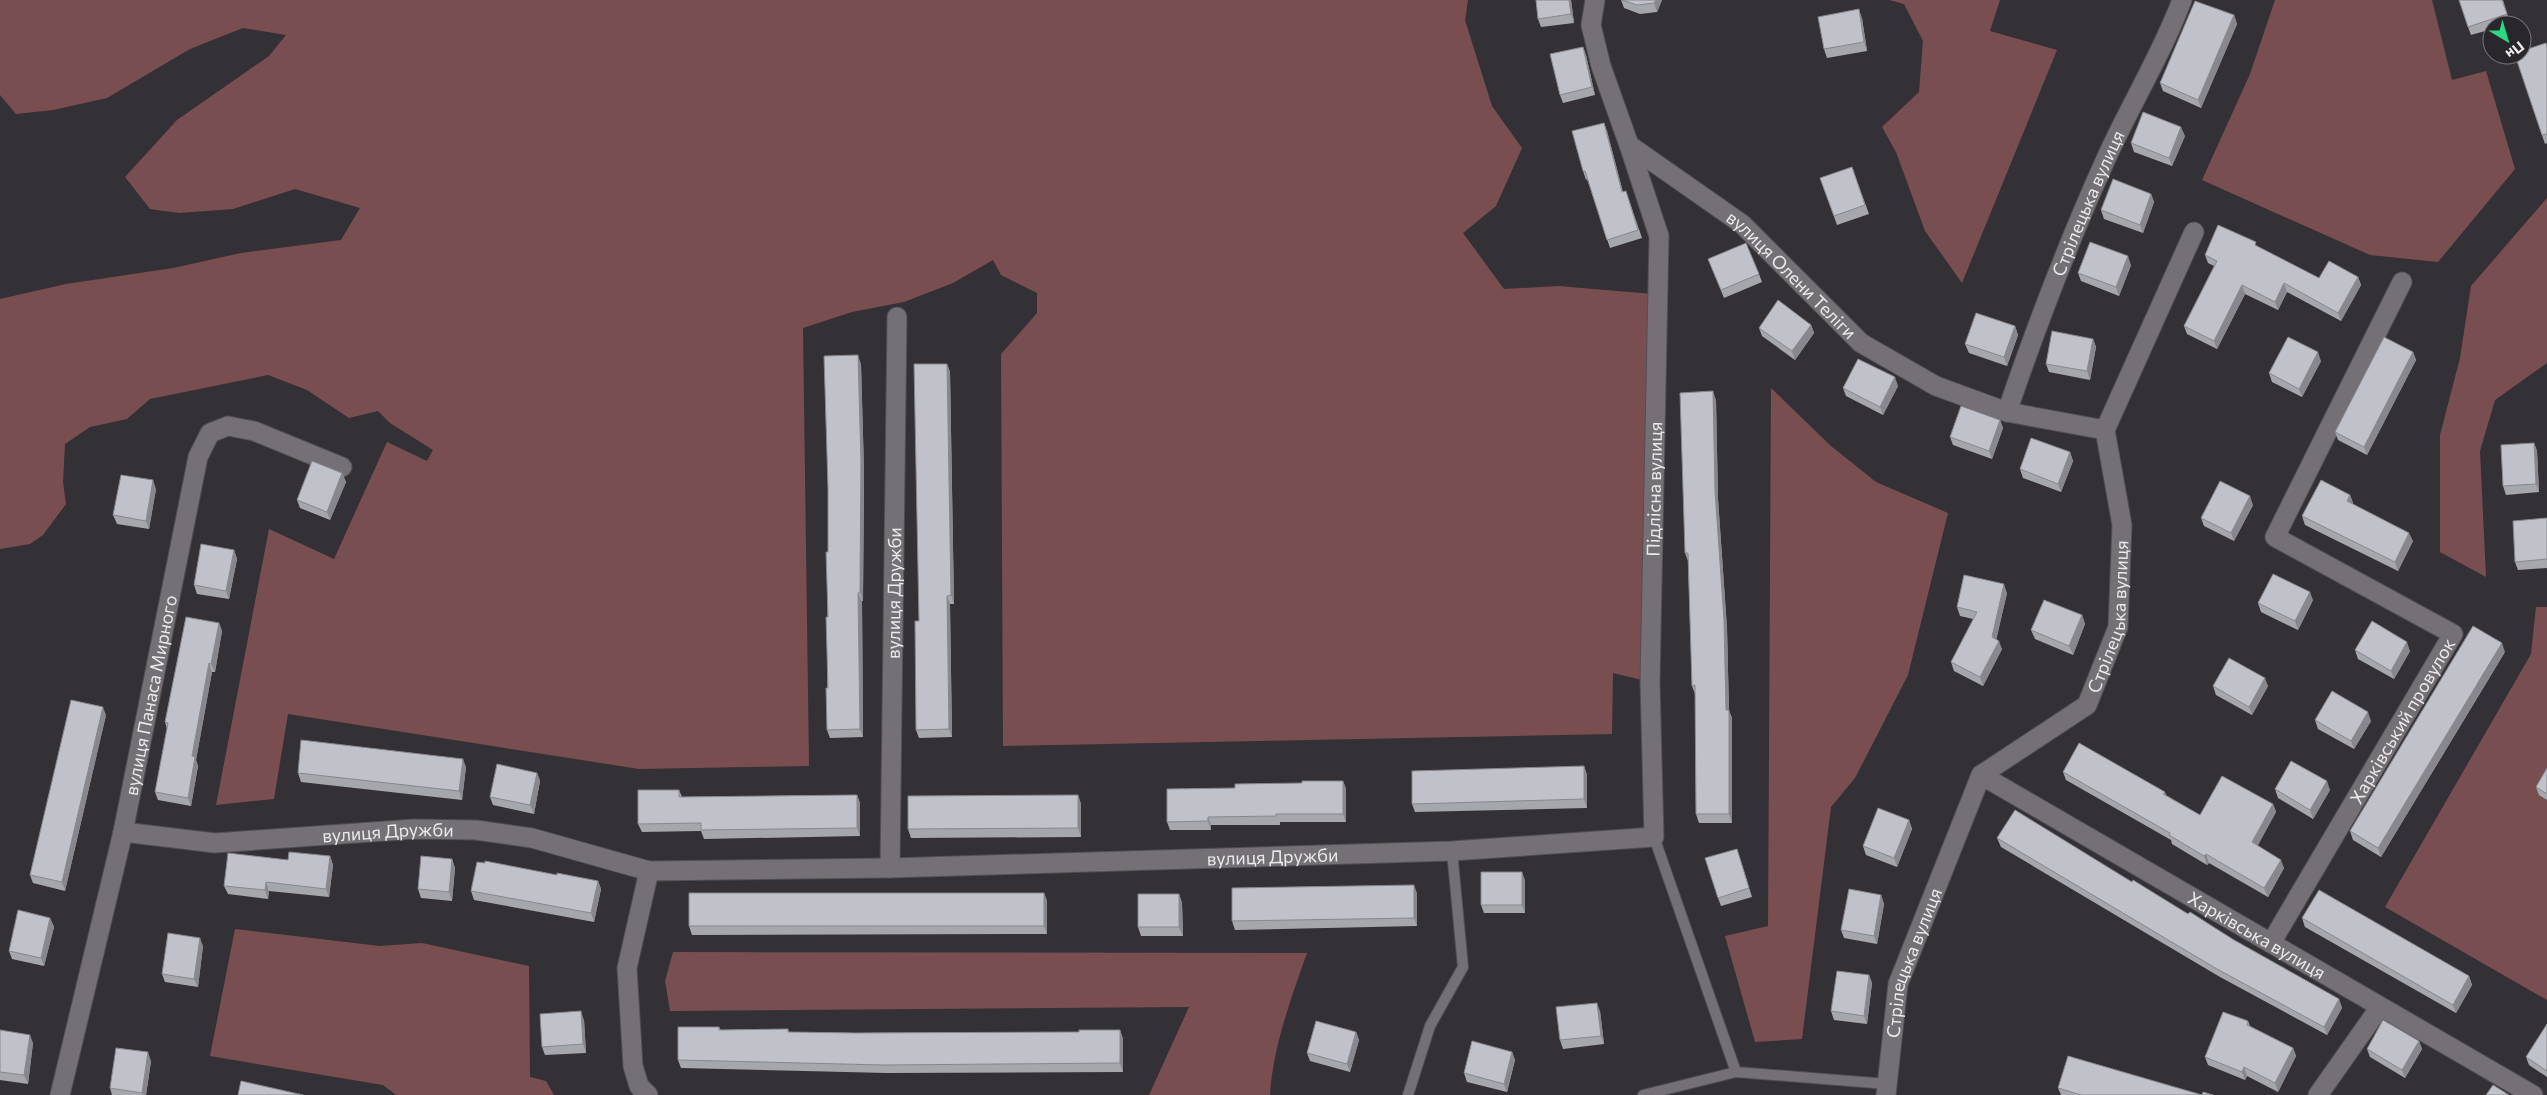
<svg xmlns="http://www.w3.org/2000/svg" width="2547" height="1095" font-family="Commissioner,sans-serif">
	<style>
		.green { fill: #794e50 }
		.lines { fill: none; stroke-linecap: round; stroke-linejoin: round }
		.service-casing { stroke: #524f53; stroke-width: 12 }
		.minor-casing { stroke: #524f53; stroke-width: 21 }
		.service { stroke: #747076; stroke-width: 10 }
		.minor { stroke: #747076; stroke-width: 19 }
		.wall { fill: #a6a6ad }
		.shaded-wall { fill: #87878d }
		.building { fill: #c1c1c9; stroke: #87878d }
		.labels { text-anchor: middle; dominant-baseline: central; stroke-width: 5; stroke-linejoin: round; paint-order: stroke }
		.street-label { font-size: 18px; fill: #ebe9ec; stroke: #2a272c }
	</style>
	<rect width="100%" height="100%" fill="#343136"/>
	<!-- green -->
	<path class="green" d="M0,0h1468l-3,20 27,86 30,42 -26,58 -33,27 41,56 54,-3 95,8 -3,388 -37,-9 -1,61 -609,12 -2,-392 36,-41v-20l-36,-18 -8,-15 -40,23 -49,19 -52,10 -49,16 6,438 -170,3 -351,-55 -14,85 -58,6 53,-276 65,30 53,-117 40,19 6,-11 -43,-27 -12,-12 -29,7 -42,-28 -39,-15 -118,24 -23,20 -37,8 -25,17 -2,38 3,22 -23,31 -13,9 -30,5v-250l66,-15 107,-16 68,-15 100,-13 19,-32 -65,-19 -62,20 -54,4 -29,-4 -25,-32 52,-57 92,-64 17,-21 -43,-7 -53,21 -83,49 -54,12 -37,4 -16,-19z
		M1889,0h111l-10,31 67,19 -95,233 -37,-52 -29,-79 -14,-25 37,-35 4,-51 -19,-37z
		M2275,0h157l20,80 34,-9 29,98 -77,93 -68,-7 -168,-75 48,-106z
		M2547,198v165l-52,37 -15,51 6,126 -46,-25v-117l20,-77 11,-72z
		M1771,388l60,58 45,36 72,31 -40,162 -53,103 -24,29 -29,232 -47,3 -30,-106 43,-10z
		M2536,607h11v393l-162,-93 146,-253z
		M235,929l145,17 42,-3 107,23 1,111 16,4 8,14h-158l-13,-10 -173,-29z
		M673,952l634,1c-16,46 -34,93 -37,142h-121l40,-88 -519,4 -5,-30z"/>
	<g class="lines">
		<!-- service casing -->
		<g class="service-casing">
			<path id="service" d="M1654,837l82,235
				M1408,1095l22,-69 33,-59 -11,-116
				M1643,1095l93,-23 151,12"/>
		</g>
		<!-- minor casing -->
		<g class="minor-casing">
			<g id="minor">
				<path id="s1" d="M1595,0l-4,25 10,41 28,79 113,79 119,119 75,43 71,26 98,18"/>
				<path id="s2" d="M2007,412c29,-85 61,-169 98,-251 24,-54 56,-105 77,-161"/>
				<path id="s3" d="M1981,775l552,320"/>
				<path id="s4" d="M123,832l92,11 199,-14 62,1 56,8 117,33 241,-3 562,-17 202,-14 -4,-155 9,-446 -30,-91"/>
				<path id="s5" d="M890,868l7,-551"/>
				<path id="s6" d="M2271,943l182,-309 -178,-97 127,-255"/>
				<path id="s7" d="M60,1095l63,-263 75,-375 12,-24 18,-7 26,5 88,36"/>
				<path d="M648,1095l-9,-9 -6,-20 -6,-98 22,-97"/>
				<path id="s8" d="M1886,1095l12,-111 83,-209 106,-70 31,-78 4,-102 -17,-95 89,-198"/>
				<path d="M2318,1095l62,-88"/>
			</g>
		</g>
		<!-- service -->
		<use href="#service" class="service"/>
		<!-- minor -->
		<use href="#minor" class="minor"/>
	</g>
	<!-- wall -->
	<path class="wall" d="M1536,0h35l3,23 -33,4 -3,-8z
		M1621,0h41l-5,12 -17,2 -16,-6z
		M2503,0l7,23 -6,2h-12v4l-21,6 -3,-8z
		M2234,15l3,9 -36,84 -38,-17 -3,-8z
		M1862,18l5,33 -40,7 -3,-9z
		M1583,47l3,8 9,40 -32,8 -3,-8z
		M2547,47v96l-2,1 -30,-89z
		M1604,123l3,8 16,61 3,-1 16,47 -32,10 -23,-69 -1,1 -3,-9z
		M2185,136l-13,30 -38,-14 -3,-9z
		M1852,167l17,47 -32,11 -17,-47z
		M2151,194l3,8 -11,31 -39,-14 -3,-9z
		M2258,247l61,31 39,-1 3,8 -20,36 -54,-29 -9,18 -33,-16 -28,55 -30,-15 -3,-8 30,-60 -6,-3 -3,-8z
		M1708,259l51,15 3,8 -38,16z
		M2131,265l-12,31 -38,-15 -3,-8z
		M1811,325l3,8 -19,27 -33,-24 -3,-8z
		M2015,326l3,9 -11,31 -38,-13 -4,-9z
		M2093,339l3,8 -6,33 -41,-8 -3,-8z
		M2413,352l3,8 -49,95 -29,-15 -3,-8z
		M2321,361l-19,36 -30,-15 -3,-9z
		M861,364l3,107 -1,130h-1l1,136 -33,1 -3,-8 1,-178z
		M947,364l3,8 4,232h-4l2,133 -33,1 -3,-8 3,-109z
		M1898,386l-15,29 -37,-19 -3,-8z
		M1716,400l2,99 9,129 2,83 3,7v105h-33l-3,-9 -1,-120 -3,-8 -4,-125 -3,-8z
		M2000,420l3,8 -11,31 -39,-14 -3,-8z
		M2534,443l3,8 2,41 -33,3 -3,-9z
		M2070,452l3,9 -12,31 -38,-14 -3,-9z
		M342,473l4,9 -16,38 -30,-12 -3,-8z
		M156,489l-7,40 -32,-5 -4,-9z
		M2350,495l3,8v1l60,37 -15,30 -93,-46 -3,-9z
		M2253,505l-19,36 -30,-15 -3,-8z
		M2547,518v50l-29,2 -3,-8z
		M234,550l3,9 -8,40 -32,-5 -3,-9z
		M2007,593l-11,46 6,10 -19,37 -29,-15 -3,-9 22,-43 -13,-3 -3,-9z
		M2313,600l-15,30 -37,-18 -3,-9z
		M2082,615l3,9 -12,31 -38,-16 -4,-9z
		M219,623l3,8 -7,41h-3l-16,88 2,6 -7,40 -33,-6 -3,-8 12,-63 -2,-7z
		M2355,650l55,1 -16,28 -36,-20z
		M2505,652l-124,205 -28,-17 -3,-9z
		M2213,686h55l-16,29 -36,-20z
		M106,715l-41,176 -32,-8 -3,-8z
		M2315,720l56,1 -17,28 -36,-20z
		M1584,766l3,9v33l-172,4 -3,-8z
		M466,767l-4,33 -161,-18 -3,-9z
		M2547,768v32l-8,-5 -3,-8z
		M2063,772l102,20 1,3 34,20 73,-11 3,8 -19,34 27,22 -16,29 -59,-34 -2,2 -35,-21 -1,-4 -105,-60z
		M537,773l3,8 -6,33 -41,-9 -3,-8z
		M1343,781l3,8v33h-66v3h-69v5h-41l-3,-8 68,-34z
		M2275,789l55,1 -17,29 -35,-21z
		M679,790l3,7 175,-2 3,8v33l-156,3 -3,-8 -59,1 -4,-8z
		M1078,795l3,9v33l-170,1 -3,-9z
		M1909,820l3,9 -15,38 -31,-12 -3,-9z
		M1997,838l135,44 102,58 105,59 3,9 -15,27 -107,-58 -219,-130z
		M1737,849l15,48 -31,9 -3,-8z
		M330,856l3,9 -4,32 -60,-6 -1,8 -40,-5 -4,-8 64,-26z
		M452,859l3,9 -3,33 -31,-3 -3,-9z
		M557,875l41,6 3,8 -7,33 -120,-22 -3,-9z
		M1525,880v33h-41l-3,-8z
		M1044,893l3,8v33l-355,1 -3,-9z
		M1417,893v33l-182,4 -3,-9z
		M1179,894l3,9 1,33h-42l-3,-9z
		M1881,895l3,9 -7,40 -33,-6 -3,-8z
		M50,918l4,9 -10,39 -32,-7 -3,-8z
		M2302,918l167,58 3,9 -16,28 -151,-86z
		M203,946l-5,41 -33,-5 -3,-8z
		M1869,975l3,8 -5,41 -33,-4 -3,-9z
		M1600,1011l4,33 -41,5 -3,-9z
		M584,1020l2,33 -41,2 -3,-8z
		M2248,1021l2,5 43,22 3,8 -18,36 -31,-16 -2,4 -37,-15 -3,-8z
		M2547,1024v53l-18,-12 -3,-8z
		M719,1027l2,3 67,-1 1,3 66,1 224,-1 41,-2 3,9v33l-236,1 -206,-5 -3,-8z
		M0,1030l33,13 -5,41 -28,-4z
		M1356,1032l3,8 -9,32 -40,-11 -3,-8z
		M2419,1041l3,8 -17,29 -35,-21 -3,-8z
		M1512,1052l3,8 -8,32 -40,-10 -3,-9z
		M151,1061l-5,34h-34l-2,-7z
		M2058,1088l144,7h11h-152z"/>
	<!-- shaded-wall -->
	<path class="shaded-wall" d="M1569,0h2l3,23 -3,-9z
		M1656,0h6l-5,12 -3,-9z
		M1859,9l3,9 5,33 -3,-9z
		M2234,15l3,9 -36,84 -3,-8z
		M1583,47l3,8 9,40 -3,-8z
		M1604,123l3,8 18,69 -3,-8z
		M2181,127l4,9 -13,30 -3,-8z
		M2151,194l3,8 -11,31 -3,-8z
		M2128,256l3,9 -12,31 -3,-9z
		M2358,277l3,8 -20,36 -3,-8z
		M2284,283l3,9 -9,18 -3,-8z
		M2242,285l3,9 -28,55 -3,-8z
		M1811,325l3,8 -19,27 -3,-9z
		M2015,326l3,9 -11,31 -3,-9z
		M2093,339l3,8 -6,33 -3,-9z
		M2318,352l3,9 -19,36 -3,-8z
		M2413,352l3,8 -49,95 -3,-8z
		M858,355l3,9 3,107 -1,130 -3,-9z
		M947,364l3,8 4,232 -3,-9z
		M1895,377l3,9 -15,29 -3,-8z
		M1713,391l3,9 2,99 9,129 2,83 3,7v105l-3,-9 -14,-323z
		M2000,420l3,8 -11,31 -3,-8z
		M2534,443l3,8 2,41 -3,-8z
		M2070,452l3,9 -12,31 -3,-8z
		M342,473l4,9 -16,38 -3,-8z
		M153,480l3,9 -7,40 -3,-8z
		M2350,495l3,8 -3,7 -3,-9z
		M2250,496l3,9 -19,36 -3,-8z
		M2409,533l4,8 -15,30 -3,-9z
		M234,550l3,9 -8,40 -3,-8z
		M2004,584l3,9 -12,53 -3,-9z
		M2310,592l3,8 -15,30 -3,-9z
		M858,593l4,8 1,136 -3,-8z
		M947,596l3,8 2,133 -3,-8z
		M2082,615l3,9 -12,31 -4,-9z
		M219,623l3,8 -7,41 -4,-8z
		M1999,641l3,8 -19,37 -3,-9z
		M2407,642l3,9 -16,28 -3,-8z
		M2502,643l3,9 -124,205 -3,-9z
		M209,663l3,9 -16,88 2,6 -7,40 -3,-8 4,-42z
		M2265,678l3,8 -16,29 -3,-8z
		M103,707l3,8 -41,176 -3,-9z
		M2368,712l3,9 -17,28 -3,-8z
		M463,759l3,8 -4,33 -3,-9z
		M1584,766l3,9v33l-3,-9z
		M537,773l3,8 -6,33 -4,-9z
		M1343,781l3,8v33l-3,-8z
		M2327,781l3,9 -17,29 -3,-9z
		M857,795l3,8v33l-3,-8z
		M1078,795l3,9v33l-3,-9z
		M2273,804l3,8 -21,39 -3,-9z
		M1208,817l3,8v5l-3,-9z
		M1909,820l3,9 -15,38 -3,-9z
		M2206,854l3,9 -2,2 -3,-9z
		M330,856l3,9 -4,32 -3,-8z
		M452,859l3,9 -3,33 -3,-9z
		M2281,860l3,8 -16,29 -4,-9z
		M1522,872l3,8v33l-3,-8z
		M598,881l3,8 -7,33 -3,-9z
		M266,882l3,9 -1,8 -3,-9z
		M1414,885l3,8v33l-3,-8z
		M1044,893l3,8v33l-3,-8z
		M1179,894l3,9 1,33 -4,-9z
		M1881,895l3,9 -7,40 -3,-8z
		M50,918l4,9 -10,39 -3,-8z
		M200,938l3,8 -5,41 -4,-8z
		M1869,975l3,8 -5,41 -3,-8z
		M2469,976l3,9 -16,28 -3,-8z
		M2339,999l3,9 -15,27 -3,-8z
		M1597,1003l3,8 4,33 -3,-8z
		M581,1011l3,9 2,33 -3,-9z
		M1120,1030l3,9v33l-3,-9z
		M1356,1032l3,8 -9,32 -3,-8z
		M30,1035l3,8 -5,41 -4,-9z
		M2419,1041l3,8 -17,29 -3,-8z
		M2293,1048l3,8 -18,36 -3,-9z
		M148,1052l3,9 -5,34h-3l-1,-2z
		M1512,1052l3,8 -8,32 -3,-8z
		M2244,1067l3,9 -2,4 -3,-8z"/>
	<!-- building -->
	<path class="building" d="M1536,0h33l2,14 -33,5z
		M1622,0h34l-2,3 -17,2z
		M2459,0h43l5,14 -39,13z
		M2195,1l39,14 -36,85 -38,-17z
		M1859,9l5,33 -40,7 -6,-32z
		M2546,43l1,4v87l-5,1 -27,-80h7v-4z
		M1583,47l9,40 -32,8 -10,-41z
		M2143,112l38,15 -12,31 -38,-15z
		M1604,123l18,69 4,-1 12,39 -31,10 -22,-69h-2l-11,-40z
		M1852,167l13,38 -31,11 -14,-38z
		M2113,179l38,15 -11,31 -39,-15z
		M2218,225l38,17 -1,3 64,33 10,-17 29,16 -20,36 -54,-30 -9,19 -33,-17 -28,56 -30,-15 33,-65 -12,-6z
		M2090,242l38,14 -12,31 -38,-14z
		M1746,243l13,31 -38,16 -13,-31z
		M1778,300l33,25 -19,26 -33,-23z
		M1976,313l39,13 -11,31 -39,-13z
		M2052,331l41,8 -6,32 -41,-7z
		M2288,337l30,15 -19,37 -30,-16z
		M2384,337l29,15 -49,95 -29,-15z
		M858,355l3,107 -1,130 -2,1 2,136 -33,1 -1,-42h2l-2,-71h2l-2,-65h2v-64l-4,-132z
		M1858,359l37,18 -15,30 -37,-19z
		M914,364h33l4,231 -4,1 2,133 -33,1 -1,-109h4z
		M1713,391l2,100 9,129 2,90h3v104h-33l-1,-129 -3,1 -4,-133h-3l-5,-160z
		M1961,406l39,14 -11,31 -39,-14z
		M2031,438l39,14 -12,32 -38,-15z
		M2534,443l2,41 -33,2 -2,-41z
		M312,461l30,12 -15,39 -30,-12z
		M121,475l32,5 -7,41 -33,-6z
		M2321,480l29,15 -3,6 62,32 -14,29 -93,-46z
		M2220,481l30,15 -19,37 -30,-15z
		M2547,518v41l-32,3 -2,-41z
		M201,544l33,6 -8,41 -32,-6z
		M2273,574l37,18 -15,29 -37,-18z
		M1964,575l40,9 -12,53 7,4 -19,36 -29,-15 26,-50 -20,-5z
		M2044,600l38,15 -13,31 -38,-16z
		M186,617l33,6 -8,41 -2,-1 -17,93 3,1 -7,41 -33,-6 13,-69 -3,-1z
		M2372,621l35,21 -16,29 -36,-21z
		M2473,626l29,17 -124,205 -28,-17z
		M2229,658l36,20 -16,29 -36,-21z
		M2332,691l36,21 -17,29 -36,-21z
		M71,700l32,7 -41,175 -32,-7z
		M301,740l162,19 -4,32 -161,-18z
		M2079,743l86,49 -2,2 37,21 22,-39 51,28 -21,38 29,18 -17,28 -58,-34 -2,2 -35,-21 1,-2 -107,-61z
		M2291,761l36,20 -17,29 -35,-21z
		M497,764l40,9 -7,32 -40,-8z
		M1584,766v33l-172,5v-33z
		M2547,768v26l-11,-7z
		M1302,781h41v33h-67v2l-68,1v4l-41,1v-33l68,-1v-4l67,-1z
		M638,790h41v7l178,-2v33l-156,2v-7l-63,1z
		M1078,795v33l-170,1v-33z
		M1878,808l31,12 -15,38 -31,-12z
		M2015,810l117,72 1,-2 55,34 2,-2 44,28 105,59 -15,28 -107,-58 -220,-131z
		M1737,849l12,39 -31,10 -13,-40z
		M289,852l41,4 -4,33 -60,-7 -1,8 -41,-4 4,-33 60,7z
		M421,856l31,3 -3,33 -31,-3z
		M485,861l72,14v-2l41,8 -7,32 -120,-22 6,-29 8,1z
		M1481,872h41v33h-41z
		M1414,885v33l-182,3v-33z
		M1849,889l32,6 -7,41 -33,-6z
		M2319,890l150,86 -16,29 -151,-87z
		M689,893h355v33h-355z
		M1138,894h41v33h-41z
		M18,910l32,8 -9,40 -32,-7z
		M168,933l32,5 -6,41 -32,-5z
		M1837,971l32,4 -5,41 -33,-5z
		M1597,1003l4,33 -41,4 -4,-33z
		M581,1011l2,33 -41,3 -2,-33z
		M2223,1012l25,9 -1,4 46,23 -18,35 -31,-16 -2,5 -37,-15z
		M2383,1020l36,21 -17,29 -35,-21z
		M1316,1021l40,11 -9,32 -40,-11z
		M2547,1024v47l-21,-14z
		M678,1027h41v3l69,-1v3l67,1 224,-1v-2h41v33l-236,2 -206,-5z
		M0,1030l30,5 -6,40 -24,-3z
		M1472,1041l40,11 -8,32 -40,-11z
		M116,1048l32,4 -6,41 -32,-5z
		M2068,1056l134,39 1,-3 10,3h-132l-23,-7z
		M241,1081l62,14h-65z
		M2493,1085l16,10h-23z"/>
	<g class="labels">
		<!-- street labels -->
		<g class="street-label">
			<text stroke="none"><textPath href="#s2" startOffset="224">Стрілецька вулиця</textPath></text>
			<text stroke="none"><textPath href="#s1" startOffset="360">вулиця Олени Теліги</textPath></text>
			<text stroke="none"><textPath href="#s4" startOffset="1886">Підлісна вулиця</textPath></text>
			<text stroke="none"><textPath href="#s5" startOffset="275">вулиця Дружби</textPath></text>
			<text stroke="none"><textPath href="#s8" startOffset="556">Стрілецька вулиця</textPath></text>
			<text stroke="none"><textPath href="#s7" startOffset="410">вулиця Панаса Мирного</textPath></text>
			<text stroke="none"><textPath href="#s6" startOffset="258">Харківський провулок</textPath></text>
			<text stroke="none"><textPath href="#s4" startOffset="266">вулиця Дружби</textPath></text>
			<text stroke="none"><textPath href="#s4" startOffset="1156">вулиця Дружби</textPath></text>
			<text stroke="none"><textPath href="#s3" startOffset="319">Харківська вулиця</textPath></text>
			<text stroke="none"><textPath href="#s8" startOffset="136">Стрілецька вулиця</textPath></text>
		</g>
	</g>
	<!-- north arrow -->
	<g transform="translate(2507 40) rotate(142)"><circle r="24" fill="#2a272c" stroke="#777579"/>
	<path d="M0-4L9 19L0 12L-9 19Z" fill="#2bd884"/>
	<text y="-8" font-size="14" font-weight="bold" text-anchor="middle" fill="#ebe9ec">Пн</text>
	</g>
</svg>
